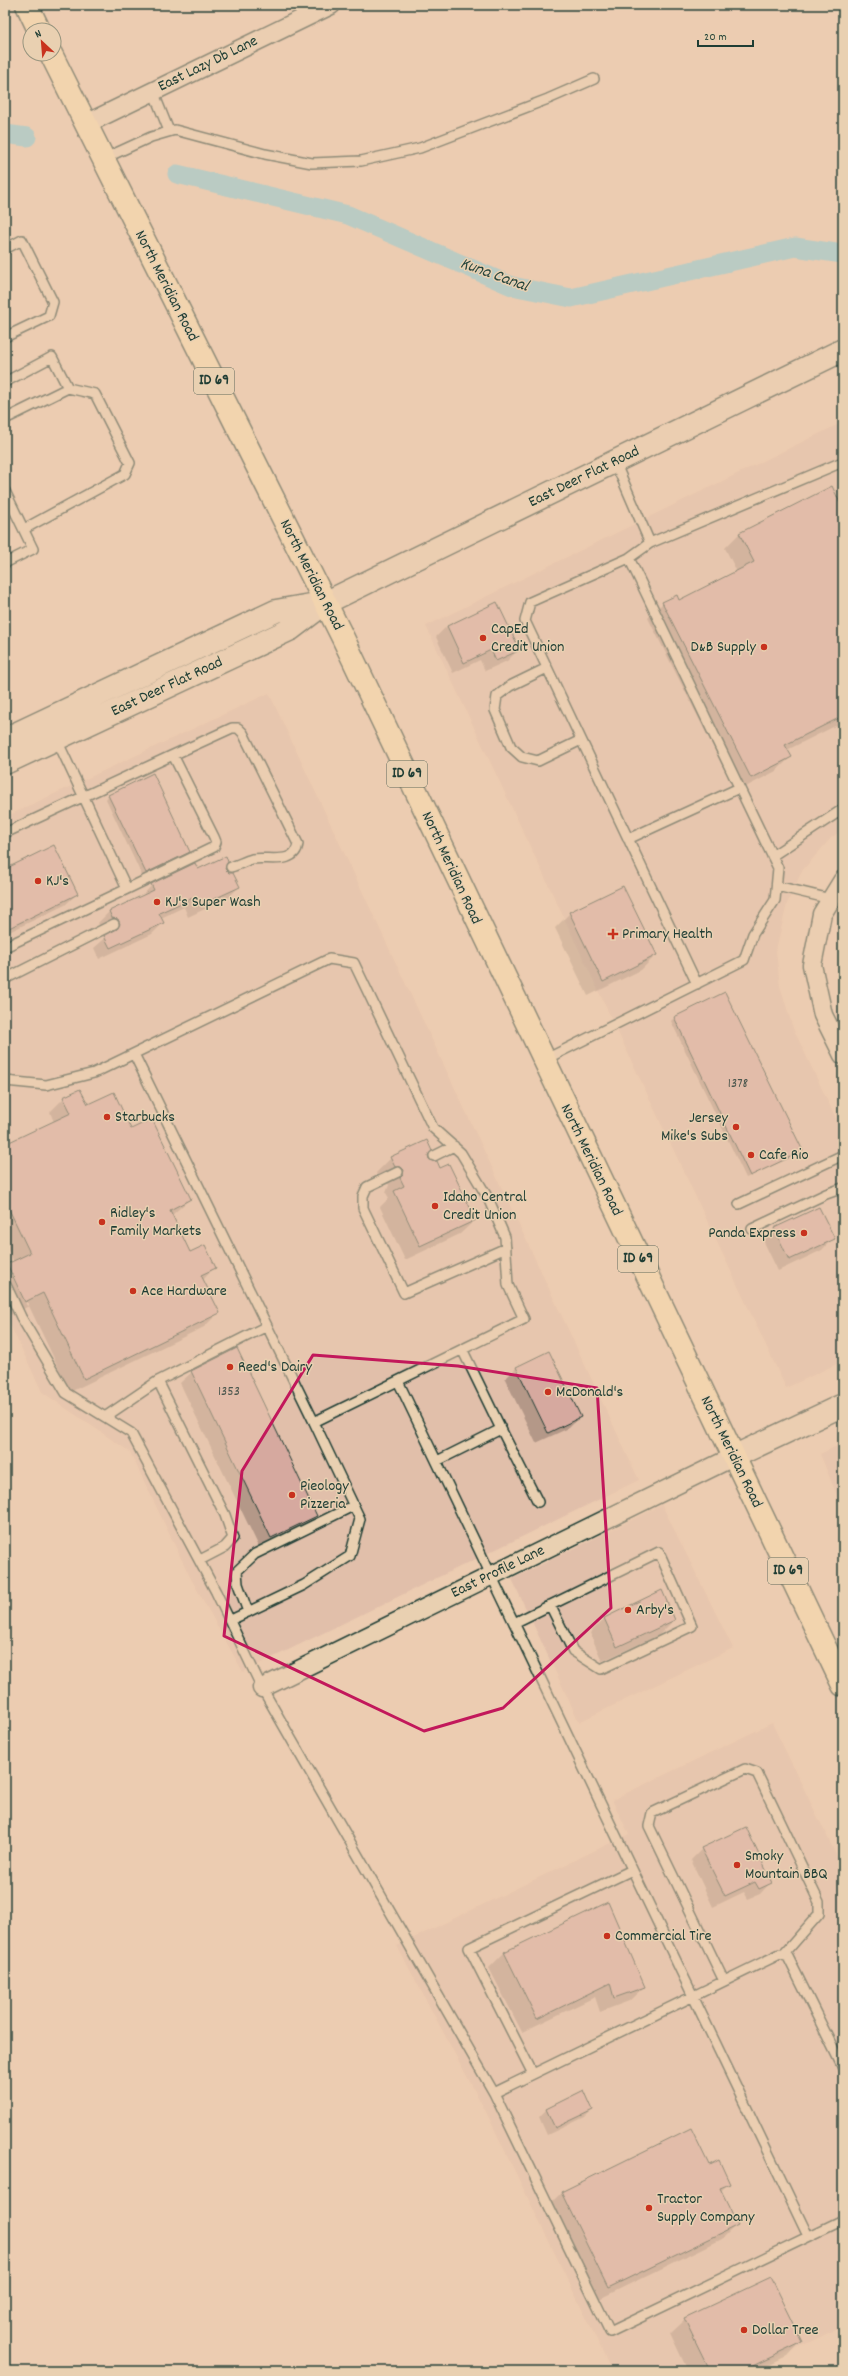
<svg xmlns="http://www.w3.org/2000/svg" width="848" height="2376" font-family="Dekko,sans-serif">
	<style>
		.built { fill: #e1bfaa }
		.shadow { fill: #0003; fill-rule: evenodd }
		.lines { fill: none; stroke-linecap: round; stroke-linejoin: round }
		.canal { stroke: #7ccbd9; stroke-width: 19 }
		.building { fill: #d6a99f; stroke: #1f3d34 }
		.service-casing { stroke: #1f3d34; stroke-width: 12 }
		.minor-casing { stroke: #1f3d34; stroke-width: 21 }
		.tertiary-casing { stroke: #1f3d34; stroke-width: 25 }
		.secondary-casing { stroke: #1f3d34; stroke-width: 25 }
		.primary-casing { stroke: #1f3d34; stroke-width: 25 }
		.service { stroke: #e9d0b1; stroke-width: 9 }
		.minor { stroke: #e9d0b1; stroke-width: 18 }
		.tertiary { stroke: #e9d0b1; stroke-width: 22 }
		.secondary { stroke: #e9d0b1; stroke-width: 22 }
		.primary { stroke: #f9ddab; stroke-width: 22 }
		.marked { fill: none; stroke: #c2185b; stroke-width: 3; stroke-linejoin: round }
		.poi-dot { fill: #c8321e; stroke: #e9d0b1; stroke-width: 1.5 }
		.labels { text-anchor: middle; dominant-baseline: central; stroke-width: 3; stroke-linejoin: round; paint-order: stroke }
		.number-label { font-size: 14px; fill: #4d584f }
		.shield { fill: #e9d0b1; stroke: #5c695a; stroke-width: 1 }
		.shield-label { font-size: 15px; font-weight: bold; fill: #1f3d34 }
		.street-label { font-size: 16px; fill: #1f3d34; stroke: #e9d0b1 }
		.poi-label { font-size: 16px; fill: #1f3d34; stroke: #e9d0b1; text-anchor: start }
		.water-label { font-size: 17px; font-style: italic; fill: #24443c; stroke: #e9d0b1 }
	</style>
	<rect width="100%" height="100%" fill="#ecccb1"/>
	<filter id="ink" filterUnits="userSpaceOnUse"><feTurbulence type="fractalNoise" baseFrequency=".025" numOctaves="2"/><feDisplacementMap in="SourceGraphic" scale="8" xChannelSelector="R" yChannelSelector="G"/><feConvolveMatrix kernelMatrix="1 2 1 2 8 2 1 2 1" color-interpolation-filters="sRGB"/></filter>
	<g filter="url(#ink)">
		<!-- built -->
		<path class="built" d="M843,422v408l-12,8 -29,33 -15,33 -11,46 4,36 13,42 50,105v228l-57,27 -360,-762z
			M269,693l370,787 -396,192 -53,-95 -60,-125 -88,-60 -37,-78v-497z
			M843,1443v67l-23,-56z
			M662,1505l71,143 -154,74 -67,-143z
			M772,1723l71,146v457l-93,45h-138l-126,-259 -89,-166 232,-112 -17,-34z"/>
		<!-- shadow -->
		<path class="shadow" d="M843,511v211l-56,28 4,7 -15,14 -40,21 -88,-174 15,-15 16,-2 58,-29 -12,-24 15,-15z
			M496,603l22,47 -11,11 -22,10 -5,-11 -27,13 -17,-36 11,-11z
			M109,795l80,57 -47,24 -36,-77z
			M224,869l15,18 -11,11 -40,19 -4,-10 -23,11 2,5 -11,11 -53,25 -5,-11 15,-13 -3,-5 -5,-1 -3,-6 11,-11 32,-15 11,-12 46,-15z
			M5,870l72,24 -12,11 -60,29z
			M570,913l86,42 -15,15 -53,26 -33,-68z
			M675,1017l127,134 -4,3 -52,24 -75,-157z
			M64,1098l23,8 44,24 59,69 -18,16 18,38 24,15 -11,12 15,33 -14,14 -134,65 -41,-86 -18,9 -6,-13v-35l9,-5 -9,-18v-99l49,-23 -4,-10zM8,1269h3l18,37h-2z
			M427,1155l1,5 47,60 -15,14 -55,26 -25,-53 9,-9 -3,-5 3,-8 -3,-4h-6l-4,-8 15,-15z
			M819,1208l14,30 -11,12 -44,21 -15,-31 11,-11z
			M548,1352l32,65 -11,11 -33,15 -31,-64 11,-11z
			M192,1372l124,144 -11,11 -45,22 -80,-166z
			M661,1591l13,29 -15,15 -57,26 -12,-28 14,-14z
			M702,1849l69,33 -11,12 -12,5 -4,-7 -31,15 -22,-47z
			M607,1903l37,84 -15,14 -29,11 -5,-15 -73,35 -33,-64 15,-15z
			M584,2092l8,18 -7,7 -38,18 -8,-18 7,-7z
			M709,2166l20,17 -8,8 16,33 -15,15 -129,63 -46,-95 15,-15z
			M685,2319l116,23 -14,15 -30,14h-69l-18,-38z"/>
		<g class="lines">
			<!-- canal -->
			<path class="canal" d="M5,134l22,3
				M177,174l171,41 164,71 59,12 224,-51 48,7"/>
		</g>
		<!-- building -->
		<path class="building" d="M832,486l11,23v207l-58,29 7,12 -41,21 -89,-176 15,-7 2,5 75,-38 -15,-29z
			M497,602l23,48 -24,11 -5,-11 -27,13 -17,-37z
			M153,773l37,79 -44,21 -38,-78z
			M54,845l24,49 -73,36v-61z
			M226,856l2,6 -3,7 4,4h4l7,14 -41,19 -4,-9 -36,16 5,10 -54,25 -6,-12 13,-7 3,-5 -2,-5 -6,-1 -3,-7 45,-21 -3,-6 44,-21 3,6z
			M623,886l34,69 -54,27 -34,-70z
			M725,992l78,159 -53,25 -76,-159z
			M80,1089l8,15 26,-12 17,37 21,-10 39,80 -21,11 20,42 15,-7 11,23 -15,7 19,38 -136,66 -41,-86 -18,9 -18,-38 23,-11 -25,-52v-57l66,-31 -8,-16z
			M427,1140l5,11 -4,4 1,4 8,2 3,7 9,-4 27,56 -56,26 -26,-55 10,-5 -4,-8 3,-3 1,-5 -3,-3h-6l-5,-10z
			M819,1207l16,32 -46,21 -15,-32z
			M237,1348l80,168 -46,22 -80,-167z
			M549,1351l32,66 -33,16 -32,-66z
			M662,1590l13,30 -58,27 -13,-29z
			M746,1827l26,56 -13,6 -4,-7 -30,14 -24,-48z
			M608,1902l37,85 -31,11 -4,-15 -73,36 -33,-67z
			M584,2090l9,20 -38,18 -9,-19z
			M691,2128l18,37 10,-5 11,24 -10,4 18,37 -130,63 -47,-96z
			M771,2277l32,65 -61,29h-32l-26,-53z"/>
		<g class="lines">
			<!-- service casing -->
			<g class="service-casing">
				<path id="service" d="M153,91l16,40
					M103,159l48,-22 24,-7 90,24 47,9 49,-2 59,-13 128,-49 46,-20
					M5,249l17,-9 31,62 -4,14 -44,21
					M5,382l47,-25 16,31 -63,31
					M615,462l35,81
					M5,491l28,58 -28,14
					M24,529l101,-55 5,-11 -35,-69 -27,-6
					M547,668l-37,18 -13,10 -2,14 16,37 11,10 16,4 43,-21
					M173,755l59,-27h6l5,5 55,111c-3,22 -31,12 -46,15 -7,2 -14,6 -21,8
					M5,833l168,-78 41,82 2,5 -2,5 -87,42 -71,-151
					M628,839l111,-51
					M772,856l71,-47
					M777,886l54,13
					M5,947l122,-58
					M5,979l109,-55
					M697,984l-172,-363 5,-19 99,-44 21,-15 190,-80 3,2
					M544,1060l200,-100 9,-26 22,-34 3,-32 -149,-310
					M5,1081l41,4 48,-12 235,-114 25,4 79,165 28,25 27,45 17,39 3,48 16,34 -210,103 -180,-368
					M434,1156l20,-10
					M398,1172l-31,15 -4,9v12l41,85 102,-45
					M739,1204l104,-49
					M752,1229l74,-35 17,-6
					M5,1283l16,34 45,76 65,40 85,159 46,96 232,405 116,239 233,-112
					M158,1381l109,-55
					M398,1381l410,855
					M105,1417l53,-36 67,134 8,23 -8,9 -25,13
					M501,1429l37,73
					M437,1461l64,-32 -38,-78
					M248,1612l-10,-28 -1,-13 18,-17 98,-48
					M231,1620l73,-35 46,-29 10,-37 -46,-97
					M514,1623l145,-71 33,74 -91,43 -28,-18 -23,-46
					M724,1981l-75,-155 3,-13 93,-44 12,4 62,129v12l-35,40
					M533,2074l-64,-126 163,-78
					M494,2093l286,-139 8,3 55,111"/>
			</g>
			<!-- minor casing -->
			<g class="minor-casing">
				<path id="minor" d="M86,124l245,-119
					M843,880l-21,34 -10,51 11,50 20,40
					M262,1688l471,-231"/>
			</g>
			<!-- tertiary casing -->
			<g class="tertiary-casing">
				<path id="tertiary" d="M325,603l518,-253
					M733,1457l110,-52"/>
			</g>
			<!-- secondary casing -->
			<g class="secondary-casing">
				<path id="secondary" d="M5,739l271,-128 46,-8
					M5,763l286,-134 34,-26"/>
			</g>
			<!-- primary casing -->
			<g class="primary-casing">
				<path id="primary" d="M27,5l12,25
					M51,54l292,584 500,1047"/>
			</g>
			<!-- service -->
			<use href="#service" class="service"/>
			<!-- minor -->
			<use href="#minor" class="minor"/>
			<!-- tertiary -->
			<use href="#tertiary" class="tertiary"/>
			<!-- secondary -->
			<use href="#secondary" class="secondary"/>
			<!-- primary -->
			<use href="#primary" class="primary"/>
		</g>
	</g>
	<!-- marked area -->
	<path d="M0 0H848V2376H0ZM313,1355l145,11 139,22 14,220 -108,100 -79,23 -200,-95 18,-165z" fill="#ecccb1" fill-opacity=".55" fill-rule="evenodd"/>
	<path class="marked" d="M313,1355l145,11 139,22 14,220 -108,100 -79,23 -200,-95 18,-165z"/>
	<!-- markers -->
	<g class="poi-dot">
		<circle cx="483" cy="638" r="4"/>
		<circle cx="764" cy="647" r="4"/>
		<circle cx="38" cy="881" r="4"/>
		<circle cx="157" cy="902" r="4"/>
		<path d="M611 928h4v4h4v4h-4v4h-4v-4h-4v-4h4z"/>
		<circle cx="107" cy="1117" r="4"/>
		<circle cx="736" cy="1127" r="4"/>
		<circle cx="751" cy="1155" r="4"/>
		<circle cx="435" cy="1206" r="4"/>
		<circle cx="102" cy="1222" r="4"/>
		<circle cx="804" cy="1233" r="4"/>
		<circle cx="133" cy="1291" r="4"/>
		<circle cx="230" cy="1367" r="4"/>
		<circle cx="548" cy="1392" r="4"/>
		<circle cx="292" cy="1495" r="4"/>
		<circle cx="628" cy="1610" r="4"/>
		<circle cx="737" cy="1865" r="4"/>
		<circle cx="607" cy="1936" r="4"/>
		<circle cx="649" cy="2208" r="4"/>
		<circle cx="744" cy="2330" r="4"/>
	</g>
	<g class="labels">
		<!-- number labels -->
		<g class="number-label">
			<text x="738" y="1084">1378</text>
			<text x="229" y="1392">1353</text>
		</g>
		<!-- shield labels -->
		<g class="shield">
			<rect x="194" y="368" width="40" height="26" rx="3"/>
			<rect x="387" y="761" width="40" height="26" rx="3"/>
			<rect x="618" y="1246" width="40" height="26" rx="3"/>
			<rect x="768" y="1558" width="40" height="26" rx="3"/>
		</g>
		<g class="shield-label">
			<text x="214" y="381">ID 69</text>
			<text x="407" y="774">ID 69</text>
			<text x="638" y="1259">ID 69</text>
			<text x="788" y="1571">ID 69</text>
		</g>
		<!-- street labels -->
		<g class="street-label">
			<text transform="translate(208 64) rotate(-26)">East Lazy Db Lane</text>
			<text transform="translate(166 286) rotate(63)">North Meridian Road</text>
			<text transform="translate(584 477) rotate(-26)">East Deer Flat Road</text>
			<text transform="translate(311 575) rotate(63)">North Meridian Road</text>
			<text transform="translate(167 687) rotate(-25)">East Deer Flat Road</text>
			<text transform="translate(451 868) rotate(65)">North Meridian Road</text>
			<text transform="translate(591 1160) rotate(64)">North Meridian Road</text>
			<text transform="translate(731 1452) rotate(64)">North Meridian Road</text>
			<text transform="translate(498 1572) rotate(-26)">East Profile Lane</text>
		</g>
		<!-- poi labels -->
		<g class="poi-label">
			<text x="491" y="629">CapEd<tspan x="491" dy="18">Credit Union</tspan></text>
			<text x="756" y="647" text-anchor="end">D&amp;B Supply</text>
			<text x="46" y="881">KJ's</text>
			<text x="165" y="902">KJ's Super Wash</text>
			<text x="622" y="934">Primary Health</text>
			<text x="115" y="1117">Starbucks</text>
			<text x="728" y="1118" text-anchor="end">Jersey<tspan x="728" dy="18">Mike's Subs</tspan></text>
			<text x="759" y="1155">Cafe Rio</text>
			<text x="443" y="1197">Idaho Central<tspan x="443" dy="18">Credit Union</tspan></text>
			<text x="110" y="1213">Ridley's<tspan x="110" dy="18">Family Markets</tspan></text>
			<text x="796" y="1233" text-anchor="end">Panda Express</text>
			<text x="141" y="1291">Ace Hardware</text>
			<text x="238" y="1367">Reed's Dairy</text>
			<text x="556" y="1392">McDonald's</text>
			<text x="300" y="1486">Pieology<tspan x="300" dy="18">Pizzeria</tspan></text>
			<text x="636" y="1610">Arby's</text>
			<text x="745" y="1856">Smoky<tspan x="745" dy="18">Mountain BBQ</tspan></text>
			<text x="615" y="1936">Commercial Tire</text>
			<text x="657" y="2199">Tractor<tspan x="657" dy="18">Supply Company</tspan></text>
			<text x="752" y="2330">Dollar Tree</text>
		</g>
		<!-- water labels -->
		<g class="water-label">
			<text transform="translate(494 276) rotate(20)">Kuna Canal</text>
		</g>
	</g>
	<!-- margin -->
	<rect width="848" height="2376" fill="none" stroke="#e9d0b1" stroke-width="20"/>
	<rect x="10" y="10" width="828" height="2356" fill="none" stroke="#1f3d34" stroke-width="1.5" filter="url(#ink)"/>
	<!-- north arrow -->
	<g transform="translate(42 42) rotate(334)"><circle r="19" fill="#e9d0b1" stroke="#98957f"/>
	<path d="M0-3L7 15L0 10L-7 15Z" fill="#c8321e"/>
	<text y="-6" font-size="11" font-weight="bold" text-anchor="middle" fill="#1f3d34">N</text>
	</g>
	<!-- scale -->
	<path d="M698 40v6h55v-6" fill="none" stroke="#1f3d34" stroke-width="2"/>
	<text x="704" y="40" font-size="12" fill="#1f3d34" stroke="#e9d0b1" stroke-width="3" paint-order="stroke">20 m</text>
</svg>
